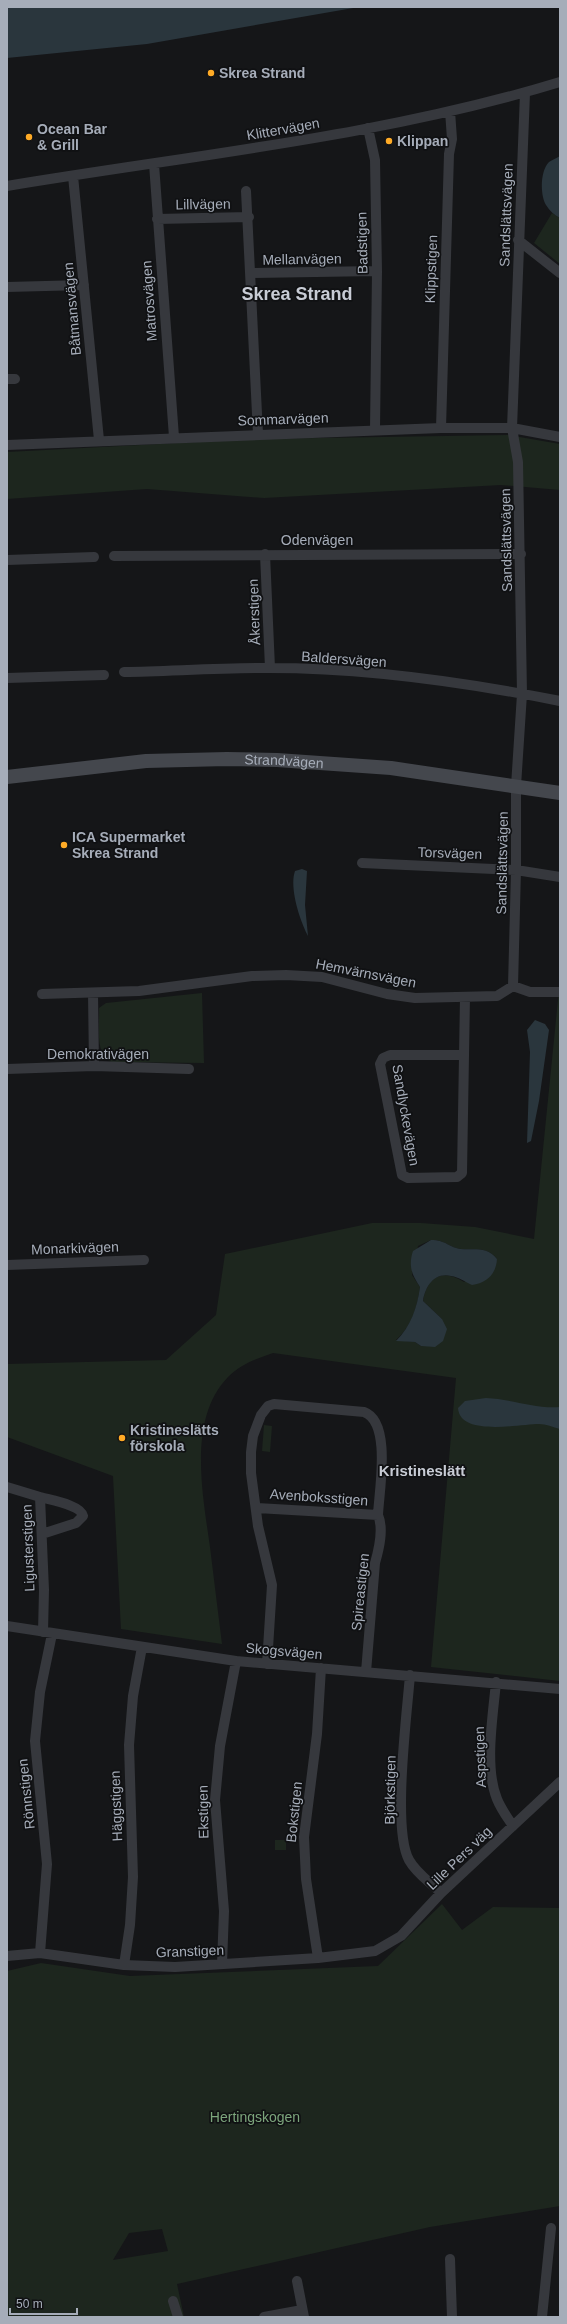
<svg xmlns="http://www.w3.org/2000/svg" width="567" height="2324" font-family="Arial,sans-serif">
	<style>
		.green { fill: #1d261e; fill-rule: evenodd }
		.water { fill: #2a363d }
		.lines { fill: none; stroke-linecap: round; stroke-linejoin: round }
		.street { stroke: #36383d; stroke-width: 10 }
		.secondary { stroke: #44474d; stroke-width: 14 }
		.poi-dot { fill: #ffab26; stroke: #101113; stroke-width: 1.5 }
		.labels { text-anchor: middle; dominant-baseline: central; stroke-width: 3.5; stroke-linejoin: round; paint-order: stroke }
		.poi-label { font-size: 14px; font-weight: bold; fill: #a6adb9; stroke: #101113; text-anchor: start }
		.street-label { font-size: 14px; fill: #a6adb9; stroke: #101113 }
		.park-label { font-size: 14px; fill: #7ca57c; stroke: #101113 }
		.neighbourhood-label { font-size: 15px; font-weight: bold; fill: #c8ccd5; stroke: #101113 }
		.district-label { font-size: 18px; font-weight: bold; fill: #c8ccd5; stroke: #101113 }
	</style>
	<rect width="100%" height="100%" fill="#151618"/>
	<!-- green -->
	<path class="green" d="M552,213l8,5v46l-26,-21z
		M508,435l52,9v46l-59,-5 -237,13 -117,-9 -140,10v-47l248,-13z
		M560,980v701l-129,-14 25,-289 -183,-25c-17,6 -32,11 -45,24 -41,42 -25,119 -18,170 4,33 8,65 12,97l-101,-15 -8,-153 -106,-39v-73l159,-4 50,-45 9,-61 147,-31h49l54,4 59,12zM431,1240c15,0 19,8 30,9 14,1 26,-3 36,10l-33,23c-22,-14 -37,-5 -41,19l19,18 -21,27 -6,-4 -19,-2c16,-14 21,-32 24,-53l-8,-12 6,-29z
		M202,993l2,70 -92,-1c-18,-7 -12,-37 -13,-54l7,-5z
		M264,1425l8,1 -2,26 -8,-1z
		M275,1840h11v10h-11z
		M442,1904l20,26 31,-23 67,1v298l-130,21 -253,57 7,33h-177v-346l34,-8 89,13 248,-10zM162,2229l6,22 -55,9 16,-27z"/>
	<!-- water -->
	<path class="water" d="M7,7h352l-212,37 -140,14z
		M560,156v62c-6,-3 -10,-7 -14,-13 -6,-10 -6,-34 3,-43 3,-2 8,-4 11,-6z
		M302,869l5,2 -2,34 3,31c-8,-15 -19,-48 -13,-65z
		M535,1020l10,4 4,6 -10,71 -8,40 -4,2 3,-91 -3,-22z
		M431,1240c15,0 19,8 30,9 14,1 26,-3 36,10 -1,15 -10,24 -25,26 -7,-3 -13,-8 -21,-9 -17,-4 -26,11 -28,25l19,18 5,10 -4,12 -8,6 -14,-1 -6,-4 -19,-1c15,-15 21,-33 24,-54 -8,-12 -12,-21 -7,-36z
		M486,1398c25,1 49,11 74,9v22c-7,-2 -14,-5 -21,-5 -19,0 -79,13 -81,-16l7,-7z"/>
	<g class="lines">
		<!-- street -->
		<path class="street" d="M368,128l7,32 2,111 -2,158
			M154,164l20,273
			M73,176l26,264
			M7,186c185,-31 373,-49 553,-104
			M246,191l12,243
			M157,219l92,-2
			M518,240l42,33
			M251,273l126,-2
			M7,287l77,-2
			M7,379h8
			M441,428l8,-274 3,-15 -2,-28
			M7,445l434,-17h71l48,9
			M265,554l5,114
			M114,556l407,-2
			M7,560l87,-3
			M124,672c48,-1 97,-4 145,-4 98,0 196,14 291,33
			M7,678l97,-3
			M362,863l154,7 44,7
			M513,986l3,-116v-84l6,-92 -4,-232 -6,-34 13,-335
			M93,993l1,73
			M42,994l97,-3 113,-15 34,-1 36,2 65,17 28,4 82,-2 16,-10 17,6h30
			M464,1055h-74l-7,3 -3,6 22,111 6,3 49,-1 5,-4 3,-176
			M7,1069l87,-3 95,3
			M7,1265l137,-5
			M7,1487l33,10 4,93 -1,42
			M40,1497c10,3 41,8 43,19l-7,7 -34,11
			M257,1508l121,7
			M7,1626l229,35 324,28
			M267,1664l5,-79 -14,-59 -7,-53v-21l2,-16 8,-21 7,-9 6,-2 90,8c28,10 15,79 14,103 6,14 1,34 -3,48l-9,109
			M410,1675c-3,39 -18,154 -1,185 7,13 22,23 32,33
			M496,1682c-3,34 -12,85 1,117 4,10 10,18 16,27
			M40,1953l7,-89 -12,-123 5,-49 12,-58
			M7,1956l33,-3 84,12 51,2 143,-9 57,-7 26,-15 40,-43 119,-111
			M318,1958l-12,-79 -2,-42 13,-103 4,-66
			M222,1964l2,-53 -9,-111 5,-54 16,-85
			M124,1965l6,-40 3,-48 -4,-132 4,-49 9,-49
			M450,2259l2,58
			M297,2281l7,36
			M173,2301l5,16
			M264,2317l38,-7
			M542,2317l9,-89"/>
		<!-- secondary -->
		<path class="secondary" id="s1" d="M7,777l139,-16 81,-2 50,1 114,8 169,25"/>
	</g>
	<!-- markers -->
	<g class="poi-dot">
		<circle cx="211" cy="73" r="4"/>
		<circle cx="29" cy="137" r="4"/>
		<circle cx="389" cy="141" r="4"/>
		<circle cx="64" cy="845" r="4"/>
		<circle cx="122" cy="1438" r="4"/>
	</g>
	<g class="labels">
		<!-- poi labels -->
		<g class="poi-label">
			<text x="219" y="73">Skrea Strand</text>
			<text x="37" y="129">Ocean Bar<tspan x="37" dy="16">&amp; Grill</tspan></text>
			<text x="397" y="141">Klippan</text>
			<text x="72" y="837">ICA Supermarket<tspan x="72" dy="16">Skrea Strand</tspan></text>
			<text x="130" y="1430">Kristineslätts<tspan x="130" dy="16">förskola</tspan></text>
		</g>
		<!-- street labels -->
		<g class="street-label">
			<text transform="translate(283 129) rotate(-10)">Klittervägen</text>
			<text transform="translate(203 204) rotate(-1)">Lillvägen</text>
			<text transform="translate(506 215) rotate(-88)">Sandslättsvägen</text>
			<text transform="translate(362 243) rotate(-91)">Badstigen</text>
			<text transform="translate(302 259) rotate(-1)">Mellanvägen</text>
			<text transform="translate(431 269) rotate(-88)">Klippstigen</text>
			<text transform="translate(149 301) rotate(-94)">Matrosvägen</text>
			<text transform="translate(72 309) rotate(-95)">Båtmansvägen</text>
			<text transform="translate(283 419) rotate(-2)">Sommarvägen</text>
			<text x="317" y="540">Odenvägen</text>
			<text transform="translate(506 540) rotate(-91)">Sandslättsvägen</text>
			<text transform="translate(254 612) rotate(-92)">Åkerstigen</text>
			<text transform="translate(344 659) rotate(4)">Baldersvägen</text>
			<text stroke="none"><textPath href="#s1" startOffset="278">Strandvägen</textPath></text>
			<text transform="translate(450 853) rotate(2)">Torsvägen</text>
			<text transform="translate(502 863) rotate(-89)">Sandslättsvägen</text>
			<text transform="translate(366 973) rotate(11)">Hemvärnsvägen</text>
			<text x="98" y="1054">Demokrativägen</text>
			<text transform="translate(406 1115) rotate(80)">Sandlyckevägen</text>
			<text transform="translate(75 1248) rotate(-2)">Monarkivägen</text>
			<text transform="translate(319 1497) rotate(4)">Avenboksstigen</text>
			<text transform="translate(28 1548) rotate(-92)">Ligusterstigen</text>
			<text transform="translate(360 1592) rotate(-84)">Spireastigen</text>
			<text transform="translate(284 1651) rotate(5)">Skogsvägen</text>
			<text transform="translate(480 1757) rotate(-92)">Aspstigen</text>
			<text transform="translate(390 1790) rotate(-89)">Björkstigen</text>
			<text transform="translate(26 1794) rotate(-96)">Rönnstigen</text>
			<text transform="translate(116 1806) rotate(-92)">Häggstigen</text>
			<text transform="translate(203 1812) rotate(-91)">Ekstigen</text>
			<text transform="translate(294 1812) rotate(-84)">Bokstigen</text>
			<text transform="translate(459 1858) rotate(-44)">Lille Pers väg</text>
			<text transform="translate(190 1951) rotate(-2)">Granstigen</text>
		</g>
		<!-- park labels -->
		<g class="park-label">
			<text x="255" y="2117">Hertingskogen</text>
		</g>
		<!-- neighbourhood labels -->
		<g class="neighbourhood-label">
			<text x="422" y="1470">Kristineslätt</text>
		</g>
		<!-- district labels -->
		<g class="district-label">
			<text x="297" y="294">Skrea Strand</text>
		</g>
	</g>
	<!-- border -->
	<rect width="567" height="2324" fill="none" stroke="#a6adb9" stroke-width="16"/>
	<!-- scale -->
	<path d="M10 2308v6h67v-6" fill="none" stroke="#a6adb9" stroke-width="2"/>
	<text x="16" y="2308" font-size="12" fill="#a6adb9" stroke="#101113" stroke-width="3" paint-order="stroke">50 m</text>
</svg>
